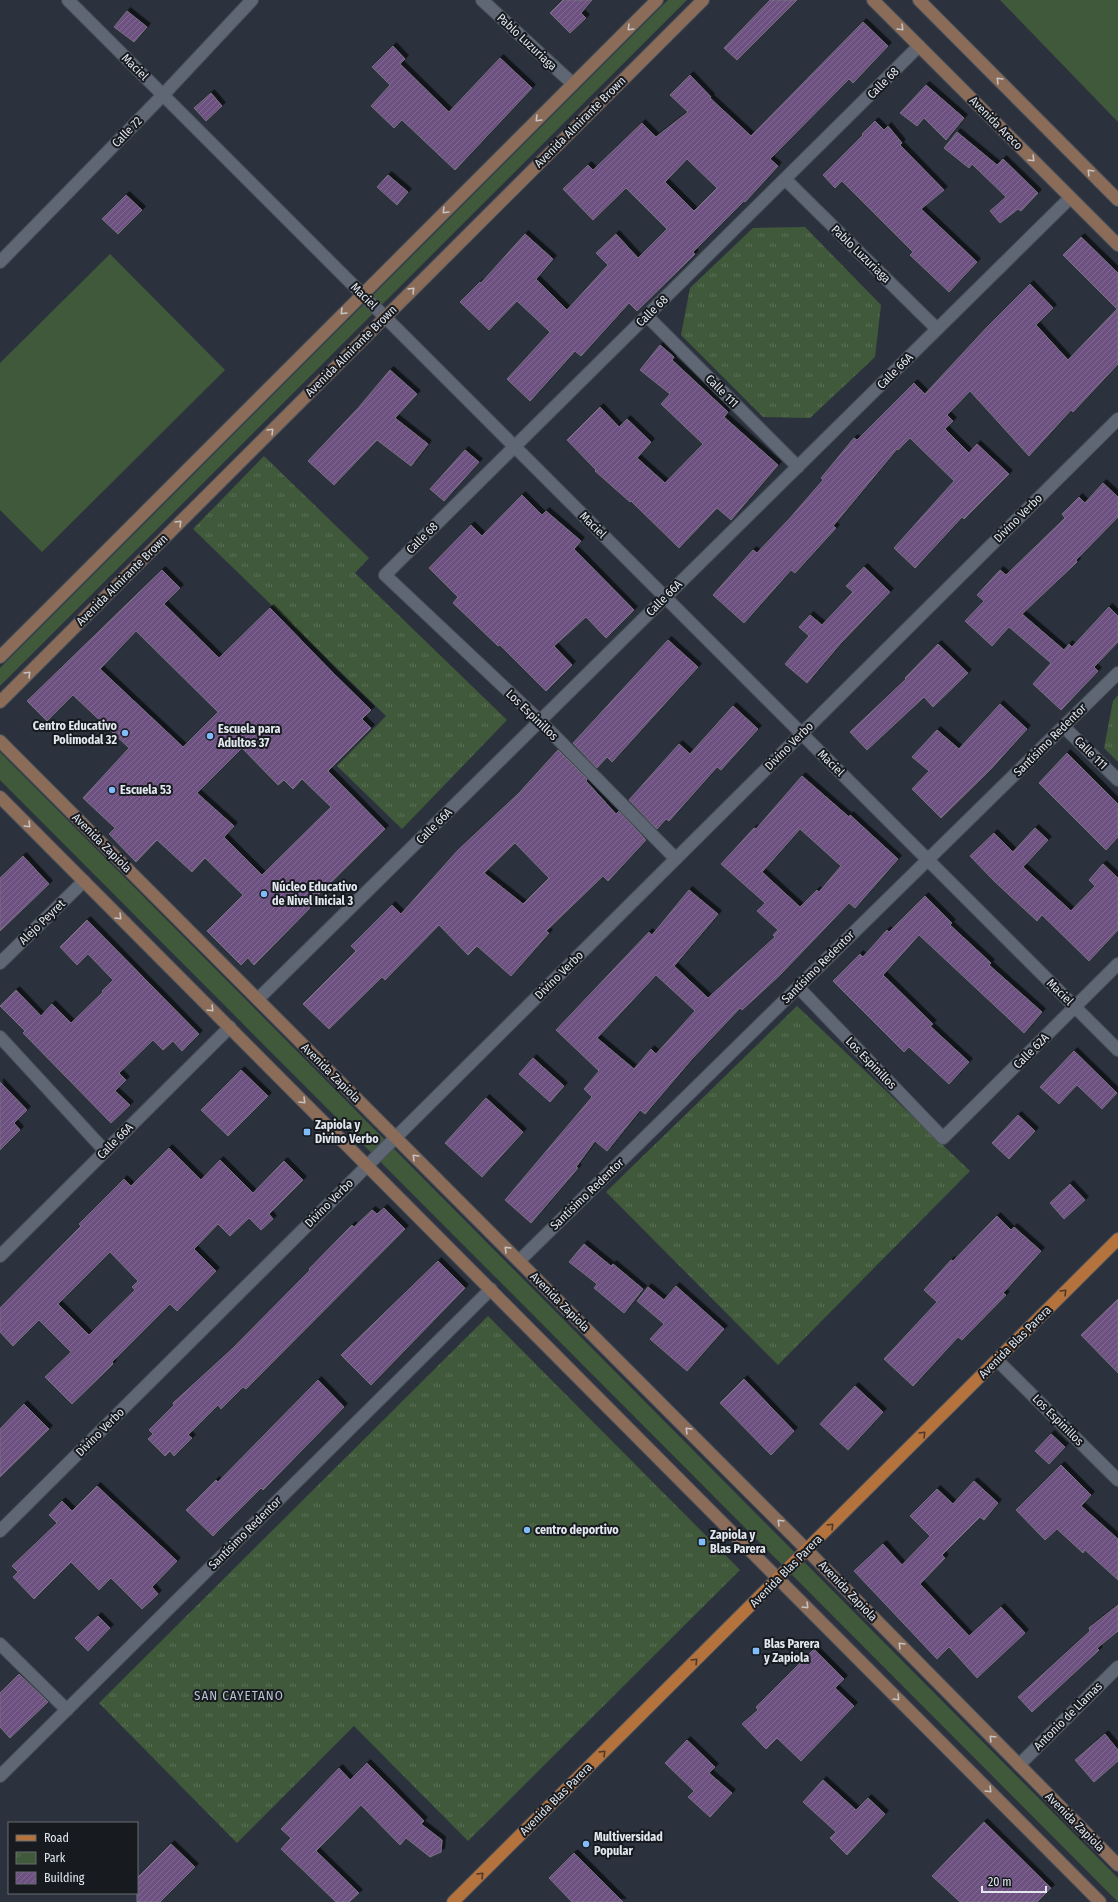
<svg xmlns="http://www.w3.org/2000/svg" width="1118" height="1902" font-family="'Fira Sans Condensed',sans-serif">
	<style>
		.green { fill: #40593a }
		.park { fill: url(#park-tufts) }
		.building { fill: url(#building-hatch); stroke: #776f7e; fill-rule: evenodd; filter: url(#shadow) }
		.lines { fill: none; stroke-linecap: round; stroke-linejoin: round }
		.street-casing { stroke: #49505a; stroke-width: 14 }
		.secondary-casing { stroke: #49505a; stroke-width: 14 }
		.primary-casing { stroke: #49505a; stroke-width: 14 }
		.street { stroke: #5f6775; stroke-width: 12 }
		.secondary { stroke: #8a6c59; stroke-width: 12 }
		.primary { stroke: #b4723d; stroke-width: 12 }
		.oneway { stroke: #c8c3c3 }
		.oneway2 { stroke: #4e392a }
		.poi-dot { fill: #80bdfa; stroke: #171a1f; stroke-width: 1.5 }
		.labels { text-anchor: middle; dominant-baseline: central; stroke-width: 4; stroke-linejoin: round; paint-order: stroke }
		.street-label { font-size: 12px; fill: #e3e8f0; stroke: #171a1f }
		.poi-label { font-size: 12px; font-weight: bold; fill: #e3e8f0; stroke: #171a1f; text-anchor: start }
		.neighbourhood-label { font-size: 13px; letter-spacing: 1px; fill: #b9c2d2; stroke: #171a1f }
	</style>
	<defs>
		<pattern id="park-tufts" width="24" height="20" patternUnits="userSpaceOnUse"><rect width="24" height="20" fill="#40593a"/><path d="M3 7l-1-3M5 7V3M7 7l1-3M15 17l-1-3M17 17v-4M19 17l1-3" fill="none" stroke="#5b7157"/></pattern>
		<pattern id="building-hatch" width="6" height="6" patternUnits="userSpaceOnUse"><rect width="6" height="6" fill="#6d5181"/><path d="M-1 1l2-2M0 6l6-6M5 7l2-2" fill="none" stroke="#826a93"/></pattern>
		<filter id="shadow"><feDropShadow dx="3.5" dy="-3.5" stdDeviation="0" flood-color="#0009"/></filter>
	</defs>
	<rect width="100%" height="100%" fill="#2b323e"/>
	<!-- green -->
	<path class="green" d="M668,0h19l-687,686v-18z
		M1000,0h118v122z
		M110,254l115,116 -183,182 -42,-42v-147z
		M0,752l1118,1126v24l-1118,-1122z"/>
	<!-- park -->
	<path class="park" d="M805,227l76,78 -6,52 -65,61 -47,-1 -82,-82 9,-47 63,-60z
		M264,456l105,102 -14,15 152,147 -105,109 -65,-63 49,-50 -193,-187z
		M1118,695v67l-14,-14 9,-47z
		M797,1006l173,165 -192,194 -172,-173z
		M488,1316l252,254 -272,271 -114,-115 -117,117 -138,-140z"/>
	<!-- building -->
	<path class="building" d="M563,0h29l-11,13 5,5 -16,15 -20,-20z
		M770,0h27l-60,60 -13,-12z
		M127,11l20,16 -13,15 -20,-15z
		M863,22l25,24 -35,37 -4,-4 -79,80 8,7 -33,36 -1,-1 -51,51 2,2 -58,57 -8,-8 -48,53 -6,-5 -45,50 -23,-22 43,-47 -33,-31 -28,29 -29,-28 20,-20 1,1 44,-49 28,25 -17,20 31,31 41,-45 -12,-12 20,-19 22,24 29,-29 -41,-41 -33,32 -30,-31 25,-24 5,5 49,-47 14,14 32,-25 -18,-17 20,-20 21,22 -1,1 41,38zM687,159l30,29 -23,23 -29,-29z
		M393,46l12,13 -5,5 49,48 51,-54 32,30 -77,82 -53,-50 -8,8 -23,-22 19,-21 -18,-18z
		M926,85l38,33 -18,22 -22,-22 -7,8 -17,-13z
		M211,93l11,13 -16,15 -12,-13z
		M875,121l9,9 4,-4 14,17 -2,2 44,45 -23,19 56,53 -28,30 -39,-37 3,-3 -71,-71 -7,7 -12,-13 40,-40 -1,-1z
		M957,132l40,33 6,-6 35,34 -17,18 -3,-2 -18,14 -10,-12 16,-14 -34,-33 -3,4 -25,-20z
		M388,175l20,17 -11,13 -20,-18z
		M126,195l16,15 -24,24 -16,-15z
		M1081,237l37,36v91l-45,48 -2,-2 -42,46 -59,-65 -23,24 6,6 -8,8 24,24 8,-9 32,30 -45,45 -2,-2 -47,51 -21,-20 60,-67 -44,-43 -12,12 -1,-1 -64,77 3,2 -41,45 -4,-3 -47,53 -31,-28 40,-45 4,3 33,-35 33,-38 -2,-2 33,-40 3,2 57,-57 11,11 63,-68 42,-42 23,24 -17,17 32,35 49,-51 -54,-54z
		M660,345l14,12 -2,3 56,52 -4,5 54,48 -47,55 -14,-12 -38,40 -48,-47 -1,1 -35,-31 1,-1 -29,-30 33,-33 19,20 8,-8 24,23 -14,16 28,25 38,-39 -42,-40 9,-10 -30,-24z
		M390,370l27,24 -22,24 33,26 -17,22 -34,-26 -43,45 -26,-24 51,-54z
		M465,450l14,12 -35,39 -14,-12z
		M1103,483l15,14v20l-42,43 1,2 -55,52 42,36 5,-6 3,3 37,-40 9,9v26l-24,25 4,4 -37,39 -28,-26 18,-21 -42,-36 -17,19 -27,-25 19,-20 -7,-6 23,-25 6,5 59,-57 -3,-4 17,-17 6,6z
		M522,495l20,20 4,-4 35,30 -7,8 60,61 -28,28 -20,-21 -32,29 18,19 -26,26 -46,-46 -2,1 -45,-43 5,-6 -29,-29 42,-43 11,11z
		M864,567l26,25 -50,52 -33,39 -22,-19 24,-28 -10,-9 11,-12 12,10 31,-33 -7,-6z
		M162,570l18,18 -16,16 55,54 51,-50 64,66 37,36 -9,9 9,9 -43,43 57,58 -77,76 2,3 -56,57 -6,-7 -7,7 -34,-34 36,-36 -38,-37 -13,14 -35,-32 -21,22 -27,-28 6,-6 -32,-30 46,-50 -56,-53 -26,26 -20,-20zM136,631l82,81 -35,35 -83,-78zM242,748l36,37 6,-5 9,9 9,-10 29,28 -69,68 -38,-38 10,-11 -37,-33z
		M668,640l30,27 -86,95 -5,-5 -10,11 -24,-25z
		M938,644l30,29 -35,34 -9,-10 -57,53 -17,-18 56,-53 -1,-1z
		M1000,704l27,25 -36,40 -50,49 -29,-29 17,-18 -17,-14 25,-27 22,19z
		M733,706l25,23 -37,41 -4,-3 -48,54 -3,-2 -9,10 -28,-29 50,-56 11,10z
		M558,750l29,29 -1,2 30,33 3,-3 27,29 -38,41 -5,-5 -57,55 3,2 -38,43 -34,-30 -9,9 -29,-30 -54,55 -3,-3 -53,52 -26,-25 53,-53 -5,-5 41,-41 9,9 57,-64 61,-57zM515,843l34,35 -26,26 -39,-31z
		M1067,753l51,51v33l-12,13 -67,-67z
		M802,776l47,41 1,-2 48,44 -43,49 -6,-5 -69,72 -38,35 -2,-2 -49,52 -46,54 -5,-4 -33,41 -12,-10 -19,26 2,1 -47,55 -26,-23 87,-103 -8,-8 15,-18 -43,-41 93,-98 3,3 37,-45 29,24 -44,52 34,32 67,-61 -2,-2 5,-5 -21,-19 8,-8 -44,-39 33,-36 2,1zM800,829l41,37 -22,26 -2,-2 -17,17 -38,-35zM656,975l39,36 -39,43 -5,-5 -17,20 -37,-31z
		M1035,828l13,12 -25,27 48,44 24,-25 -6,-6 14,-16 15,14v52l-29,31 -47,-46 -5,6 -43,-40 -24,-25 24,-23 19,19z
		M23,856l26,28 -49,47v-53z
		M925,896l27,27 -2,2 41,38 -2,2 53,47 -18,21 -105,-98 -36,40 50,49 -3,2 39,36 -20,22 -40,-37 -5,5 -71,-71 27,-27 3,3 24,-27 2,2z
		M87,920l112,114 -17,17 -9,-10 -10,9 -10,-10 -34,33 7,7 -11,11 15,14 -19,18 -88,-90 2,-2 -25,-25 16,-16 25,26 11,-12 19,19 32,-31 -1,-1 11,-11 -25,-26 -11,11 -17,-18z
		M1074,1051l43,42 -15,16 -25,-24 -18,19 -19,-17z
		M533,1058l31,28 -14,16 -31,-28z
		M241,1070l27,26 -40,40 -27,-26z
		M0,1082l27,28 -13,13 6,7 -20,20z
		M486,1098l37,34 -41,45 -37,-34z
		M1018,1115l17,16 -26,28 -17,-16z
		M169,1148l32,32 19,-20 33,33 31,-32 19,19 -34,34 4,5 -12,11 -12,-12 -19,18 -12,-12 -24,25 22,22 -39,40 -7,-7 -58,58 1,2 -41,40 -27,-27 26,-25 -32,-32 -26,26 -13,-14v-24l81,-82 -2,-2 45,-45 7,7zM110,1252l28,29 -6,6 3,3 -46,45 -31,-31z
		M1070,1184l15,16 -21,19 -14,-16z
		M384,1208l21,21 -159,160 -3,-2 -22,22 -3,-4 -30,30 4,3 -18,18 -4,-5 -5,5 -17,-17 5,-5 -4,-4 25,-25 -1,-2 60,-55 77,-78 -1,-1 43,-44 2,2 18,-17 5,4z
		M997,1216l14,14 3,-3 27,24 -38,42 3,2 -44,45 -4,-3 -45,49 -29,-27 53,-57 -13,-12 27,-30 2,1z
		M584,1244l27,22 2,-2 30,25 -19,24 -30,-25 3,-4 -28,-22z
		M438,1261l27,27 -94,97 -30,-30z
		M676,1286l48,43 -37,42 -37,-32 14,-15 -27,-23 11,-14 16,13z
		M1118,1299v74l-37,-38z
		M744,1379l50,52 -23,24 -51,-52z
		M318,1380l26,27 -81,83 -2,-2 -48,48 -27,-26 30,-30 2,2z
		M855,1386l28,26 -35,38 -28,-26z
		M24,1404l25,25 -49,48v-48z
		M1051,1434l14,13 -16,17 -14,-13z
		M1061,1465l30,30 -10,11 37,33v41l-33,-30 -2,3 -26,-24 -12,11 -29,-30z
		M974,1481l24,22 -14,17 -4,-3 -38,38 3,3 -25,26 49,52 32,-29 24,26 -48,45 -28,-31 -12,12 -83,-88 29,-27 19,21 28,-29 -20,-20 27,-27 16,15z
		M97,1486l80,75 -25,26 6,7 -16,15 -31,-31 -12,12 -28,-28 -37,37 -21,-22 5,-5 -6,-6 45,-43 -8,-8 13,-14 10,10z
		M1118,1605v26l-21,17 2,2 -67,62 -14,-15 72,-66 -1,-3z
		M98,1616l12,12 -22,23 -13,-13z
		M814,1649l30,30 -9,9 19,18 -53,55 -24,-23 -11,11 -24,-25 16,-14 -2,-3z
		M19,1674l29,28 -38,36 -10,-11v-34z
		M1105,1734l13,16v11l-24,21 -19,-22z
		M687,1740l28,27 -6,6 23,20 -22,24 -22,-20 6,-6 -29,-28z
		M367,1763l57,58 -3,3 21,16 -1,12 -11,5 -24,-19 -6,7 -39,-40 -45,46 43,42 -10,9h-13l-55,-53 10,-11 -10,-9 58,-61 11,12z
		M823,1780l33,30 12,-12 17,16 -38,41 -17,-17 6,-6 -33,-30z
		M984,1822l67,66 -14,14h-77l-28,-26z
		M171,1844l24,23 -35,35h-23v-24z
		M574,1853l49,49h-51l-23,-24z"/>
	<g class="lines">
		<!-- street casing -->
		<g class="street-casing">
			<path id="street" d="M68,0l1050,1050
				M482,0l91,84
				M785,179l152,150
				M0,262l163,-167 89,-95
				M647,316l151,151
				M1064,727l54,53
				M676,859l-136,-138 -155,-146 534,-529
				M0,963l84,-82
				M798,987l145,151 175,-174
				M258,999l812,-801
				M0,1037l105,114
				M0,1256l230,-229
				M519,1261l599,-588
				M997,1360l121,120
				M0,1531l1118,-1112
				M0,1644l67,66
				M1019,1765l99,-98
				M0,1776l491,-487"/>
		</g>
		<!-- secondary casing -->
		<g class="secondary-casing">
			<path id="secondary" d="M873,0l245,245
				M919,0l199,200
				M0,657l657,-657
				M0,702l703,-702
				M0,741l807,809 311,315
				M0,797l1100,1105"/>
		</g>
		<!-- primary casing -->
		<g class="primary-casing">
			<path id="primary" d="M453,1902l665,-663"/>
		</g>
		<!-- street -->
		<use href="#street" class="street"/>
		<!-- secondary -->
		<use href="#secondary" class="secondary"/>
		<!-- primary -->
		<use href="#primary" class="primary"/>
	</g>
	<!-- one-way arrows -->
	<defs><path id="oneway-chevron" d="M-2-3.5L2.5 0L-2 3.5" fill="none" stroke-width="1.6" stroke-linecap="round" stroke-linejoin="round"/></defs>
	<g class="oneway">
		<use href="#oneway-chevron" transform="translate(630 28) rotate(135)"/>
		<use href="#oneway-chevron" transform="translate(901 28) rotate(45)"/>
		<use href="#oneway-chevron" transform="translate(999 80) rotate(-135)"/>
		<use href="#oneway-chevron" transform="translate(538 119) rotate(135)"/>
		<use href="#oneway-chevron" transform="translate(1032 159) rotate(45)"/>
		<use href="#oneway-chevron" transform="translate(1090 172) rotate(-135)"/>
		<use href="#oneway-chevron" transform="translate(445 211) rotate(135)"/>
		<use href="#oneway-chevron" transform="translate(412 290) rotate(-45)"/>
		<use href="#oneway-chevron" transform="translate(343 312) rotate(135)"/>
		<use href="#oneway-chevron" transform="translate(271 431) rotate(-45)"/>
		<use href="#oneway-chevron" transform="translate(179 523) rotate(-45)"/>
		<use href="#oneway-chevron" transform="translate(28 674) rotate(-45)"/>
		<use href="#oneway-chevron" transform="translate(28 825) rotate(45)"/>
		<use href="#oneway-chevron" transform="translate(119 917) rotate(45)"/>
		<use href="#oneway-chevron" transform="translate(211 1009) rotate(45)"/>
		<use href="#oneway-chevron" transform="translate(303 1101) rotate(45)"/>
		<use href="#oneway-chevron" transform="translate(415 1157) rotate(-135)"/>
		<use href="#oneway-chevron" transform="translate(507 1249) rotate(-135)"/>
		<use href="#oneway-chevron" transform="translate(688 1430) rotate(-135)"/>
		<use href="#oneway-chevron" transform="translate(780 1522) rotate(-135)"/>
		<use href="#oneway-chevron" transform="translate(806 1606) rotate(45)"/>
		<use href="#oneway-chevron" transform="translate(901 1645) rotate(-134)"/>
		<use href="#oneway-chevron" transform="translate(897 1698) rotate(45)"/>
		<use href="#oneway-chevron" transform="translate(992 1738) rotate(-134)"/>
		<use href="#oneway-chevron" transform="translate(989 1790) rotate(45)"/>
	</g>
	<g class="oneway2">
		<use href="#oneway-chevron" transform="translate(1064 1292) rotate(-45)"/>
		<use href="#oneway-chevron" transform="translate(923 1434) rotate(-45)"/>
		<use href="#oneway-chevron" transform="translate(831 1526) rotate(-45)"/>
		<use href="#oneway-chevron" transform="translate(695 1661) rotate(-45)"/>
		<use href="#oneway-chevron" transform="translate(603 1753) rotate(-45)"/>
		<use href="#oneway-chevron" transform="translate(481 1875) rotate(-45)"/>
	</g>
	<!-- markers -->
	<g class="poi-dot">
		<circle cx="125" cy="733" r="4"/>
		<circle cx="210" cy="736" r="4"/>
		<circle cx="112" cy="790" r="4"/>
		<circle cx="264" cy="894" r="4"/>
		<rect x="303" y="1128" width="8" height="8" rx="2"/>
		<circle cx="527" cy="1530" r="4"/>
		<rect x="698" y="1538" width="8" height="8" rx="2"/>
		<rect x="752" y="1647" width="8" height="8" rx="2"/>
		<circle cx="586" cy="1844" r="4"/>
	</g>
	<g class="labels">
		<!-- street labels -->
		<g class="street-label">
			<text transform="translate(527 42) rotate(43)">Pablo Luzuriaga</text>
			<text transform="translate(135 67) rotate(45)">Maciel</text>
			<text transform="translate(883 83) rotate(-45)">Calle 68</text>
			<text transform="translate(580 122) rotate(-45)">Avenida Almirante Brown</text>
			<text transform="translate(996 123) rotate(45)">Avenida Areco</text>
			<text transform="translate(127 132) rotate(-46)">Calle 72</text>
			<text transform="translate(861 254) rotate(44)">Pablo Luzuriaga</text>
			<text transform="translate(364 296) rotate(45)">Maciel</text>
			<text transform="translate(652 311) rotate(-44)">Calle 68</text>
			<text transform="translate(351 351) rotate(-45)">Avenida Almirante Brown</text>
			<text transform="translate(895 371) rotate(-45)">Calle 66A</text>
			<text transform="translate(722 391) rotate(45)">Calle 111</text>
			<text transform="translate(1018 518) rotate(-45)">Divino Verbo</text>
			<text transform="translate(593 525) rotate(45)">Maciel</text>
			<text transform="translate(422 538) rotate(-45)">Calle 68</text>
			<text transform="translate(122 580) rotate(-45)">Avenida Almirante Brown</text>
			<text transform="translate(664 598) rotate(-45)">Calle 66A</text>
			<text transform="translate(532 715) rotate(44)">Los Espinillos</text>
			<text transform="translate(1050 740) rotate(-45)">Santísimo Redentor</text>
			<text transform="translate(789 746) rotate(-45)">Divino Verbo</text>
			<text transform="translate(1091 753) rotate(45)">Calle 111</text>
			<text transform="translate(831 763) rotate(45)">Maciel</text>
			<text transform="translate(434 826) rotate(-45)">Calle 66A</text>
			<text transform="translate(102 843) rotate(45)">Avenida Zapiola</text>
			<text transform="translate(42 922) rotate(-44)">Alejo Peyret</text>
			<text transform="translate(818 967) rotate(-45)">Santísimo Redentor</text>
			<text transform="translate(559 975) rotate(-45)">Divino Verbo</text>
			<text transform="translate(1060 992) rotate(45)">Maciel</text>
			<text transform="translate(1031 1051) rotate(-45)">Calle 62A</text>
			<text transform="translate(871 1063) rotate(46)">Los Espinillos</text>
			<text transform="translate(331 1073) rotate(45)">Avenida Zapiola</text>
			<text transform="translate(115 1141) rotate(-45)">Calle 66A</text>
			<text transform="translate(587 1194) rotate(-44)">Santísimo Redentor</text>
			<text transform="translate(329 1203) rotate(-45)">Divino Verbo</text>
			<text transform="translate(560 1302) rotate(45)">Avenida Zapiola</text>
			<text transform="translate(1015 1342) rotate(-45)">Avenida Blas Parera</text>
			<text transform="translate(1058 1420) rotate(45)">Los Espinillos</text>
			<text transform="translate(100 1432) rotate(-45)">Divino Verbo</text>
			<text transform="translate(245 1533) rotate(-45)">Santísimo Redentor</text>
			<text transform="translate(786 1571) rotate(-45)">Avenida Blas Parera</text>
			<text transform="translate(848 1591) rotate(46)">Avenida Zapiola</text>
			<text transform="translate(1068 1716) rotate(-45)">Antonio de Llamas</text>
			<text transform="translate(556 1799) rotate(-45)">Avenida Blas Parera</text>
			<text transform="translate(1075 1822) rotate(45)">Avenida Zapiola</text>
		</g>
		<!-- poi labels -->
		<g class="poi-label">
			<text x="117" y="726" text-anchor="end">Centro Educativo<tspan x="117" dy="14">Polimodal 32</tspan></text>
			<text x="218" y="729">Escuela para<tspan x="218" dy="14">Adultos 37</tspan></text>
			<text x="120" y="790">Escuela 53</text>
			<text x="272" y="887">Núcleo Educativo<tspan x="272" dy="14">de Nivel Inicial 3</tspan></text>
			<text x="315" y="1125">Zapiola y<tspan x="315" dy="14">Divino Verbo</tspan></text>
			<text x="535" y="1530">centro deportivo</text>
			<text x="710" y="1535">Zapiola y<tspan x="710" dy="14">Blas Parera</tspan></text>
			<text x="764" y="1644">Blas Parera<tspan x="764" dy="14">y Zapiola</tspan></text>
			<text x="594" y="1837">Multiversidad<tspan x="594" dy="14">Popular</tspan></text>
		</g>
		<!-- neighbourhood labels -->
		<g class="neighbourhood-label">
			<text x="239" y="1695">SAN CAYETANO</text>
		</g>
	</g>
	<!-- legend -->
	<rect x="8" y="1822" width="130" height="72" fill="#171a1f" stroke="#696c73"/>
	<rect x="16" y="1835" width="20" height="6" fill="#b4723d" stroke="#696c73"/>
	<text x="44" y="1842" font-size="12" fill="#e3e8f0">Road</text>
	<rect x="16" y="1852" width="20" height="12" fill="url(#park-tufts)" stroke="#696c73"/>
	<text x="44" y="1862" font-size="12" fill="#e3e8f0">Park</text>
	<rect x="16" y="1872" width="20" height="12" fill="url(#building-hatch)" stroke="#696c73"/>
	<text x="44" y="1882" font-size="12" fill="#e3e8f0">Building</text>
	<!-- scale -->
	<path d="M982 1886v6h64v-6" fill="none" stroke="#e3e8f0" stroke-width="2"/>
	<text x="988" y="1886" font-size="12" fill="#e3e8f0" stroke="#171a1f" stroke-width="3" paint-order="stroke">20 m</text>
</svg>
